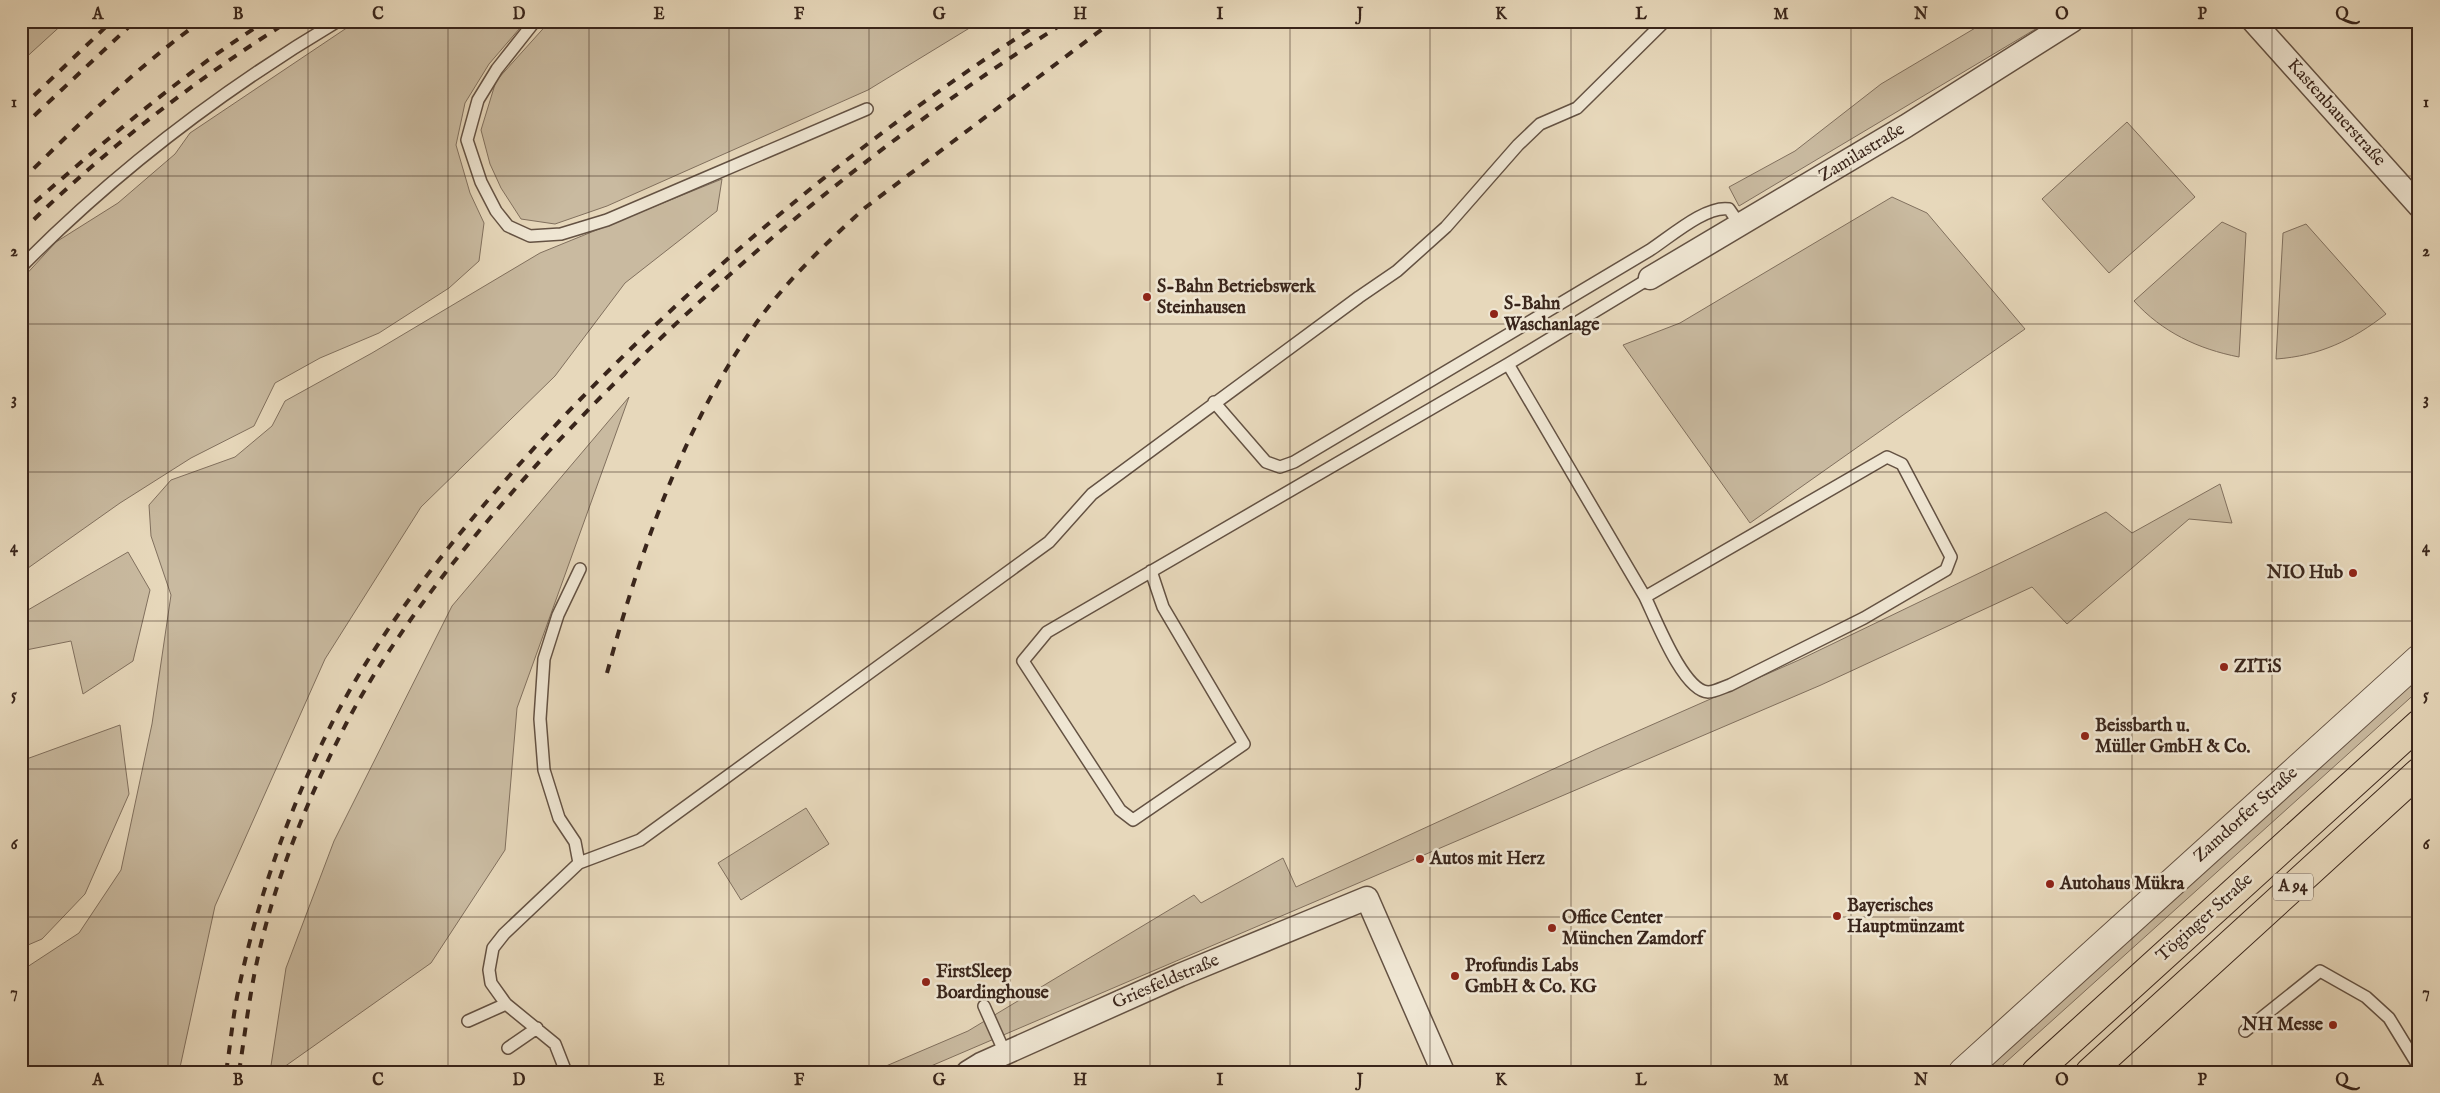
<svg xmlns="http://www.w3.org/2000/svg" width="2440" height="1093" font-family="'IM FELL English',serif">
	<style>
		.green { fill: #c9baa0; stroke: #81705e }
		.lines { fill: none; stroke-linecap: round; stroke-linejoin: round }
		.service-casing { stroke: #645243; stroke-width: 14 }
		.minor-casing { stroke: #645243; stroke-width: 25 }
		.tertiary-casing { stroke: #645243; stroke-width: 30 }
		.motorway-casing { stroke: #39251b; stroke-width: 30 }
		.service { stroke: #efe6d3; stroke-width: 11 }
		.minor { stroke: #efe6d3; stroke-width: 22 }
		.tertiary { stroke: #efe6d3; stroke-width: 28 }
		.motorway { stroke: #e7d8bb; stroke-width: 28 }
		.rail { stroke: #39251b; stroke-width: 4; stroke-dasharray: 9 9; stroke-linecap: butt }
		.grid { fill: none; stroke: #39251b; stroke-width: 1; stroke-opacity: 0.55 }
		.poi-dot { fill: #8f2418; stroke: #efe6d3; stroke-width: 2 }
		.labels { text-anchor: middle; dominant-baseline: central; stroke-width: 5; stroke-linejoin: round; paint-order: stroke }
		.shield { fill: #efe6d3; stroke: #705f52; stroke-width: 1 }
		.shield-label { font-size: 16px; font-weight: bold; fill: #39251b }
		.street-label { font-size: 18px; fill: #39251b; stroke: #efe6d3 }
		.poi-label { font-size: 18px; font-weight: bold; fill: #39251b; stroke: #efe6d3; text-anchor: start }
		.neatline { fill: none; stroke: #39251b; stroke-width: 2 }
		.grid-label { font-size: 16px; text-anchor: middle; font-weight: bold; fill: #39251b }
	</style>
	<rect width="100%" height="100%" fill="#e7d8bb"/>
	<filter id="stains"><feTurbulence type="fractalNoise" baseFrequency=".004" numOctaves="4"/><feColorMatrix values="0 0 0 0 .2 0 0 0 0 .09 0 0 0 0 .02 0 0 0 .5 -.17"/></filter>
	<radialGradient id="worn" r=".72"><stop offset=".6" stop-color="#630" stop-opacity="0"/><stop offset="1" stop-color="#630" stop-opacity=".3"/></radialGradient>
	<!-- green -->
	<path class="green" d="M21,21h45l-45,41z
		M357,21h169l-37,43 -24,39 -9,42 14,48 14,30 -5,38 -30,27 -70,45 -59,25 -45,25 -21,43 -63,32 -71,45 -99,70v-293l35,-38 62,-39 57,-49 15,-21z
		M550,21h431l-113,69 -261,116 -52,18 -34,-5 -20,-31 -11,-24 -9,-34 15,-49z
		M1987,21h62l-310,185 -10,-19 66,-36 86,-67z
		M2127,122l68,75 -86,76 -67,-74z
		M722,179l-5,32 -92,72 -70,93 -134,131 -96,152 -110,247 -36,166h-158v-101l58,-38 42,-63 31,-146 19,-129 -20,-59 -2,-31 22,-25 64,-23 37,-31 13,-25 87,-48 168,-100z
		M1892,197l35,16 98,116 -275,194 -127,-178 57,-22z
		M2222,222l24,11 -7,124c-41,-8 -77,-25 -105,-56z
		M2306,224l80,90c-33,26 -67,42 -110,45l7,-126z
		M629,397l-112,311 -12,142 -74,113 -154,109h-7l16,-104 48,-127 118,-235z
		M2220,484l12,39 -43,-4 -122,105 -35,-37 -211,98 -904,387h-45l96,-41 226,-136 7,8 82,-45 13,29 301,-138 202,-89 307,-148 26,21z
		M128,552l22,38 -17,71 -50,33 -12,-53 -50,10v-37z
		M2419,674v16l-424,382h-14z
		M120,725l9,69 -44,100 -43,45 -21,9v-187z
		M806,808l23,36 -88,56 -23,-37z"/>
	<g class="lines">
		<!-- service casing -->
		<g class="service-casing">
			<path id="service" d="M535,21l-38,48 -19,31 -11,40 14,42 15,29 12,15 22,10 31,-2 46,-14 260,-111
				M21,267c95,-96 201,-177 317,-246
				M1508,364l137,233 242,-140 15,7 49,93 -5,13 -82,48 -134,67c-6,2 -16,7 -22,7 -25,-1 -53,-75 -63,-95
				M1214,402l52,60 14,5 14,-5 356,-212c20,-13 56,-45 79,-41l11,16
				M1151,571l12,36 81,137 -111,76 -13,-10 -97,-149 24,-29 461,-268 142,-86
				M579,863l-4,-21 -16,-24 -15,-48 -4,-51 4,-60 14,-44 22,-46
				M984,1006l21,47
				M468,1021l38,-17
				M2245,1031l75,-60 46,26 23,21 30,49
				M508,1048l29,-20
				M566,1072l-11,-28 -49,-40 -15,-21 -2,-13 4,-22 11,-14 75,-71 61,-23 409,-298 43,-48 267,-197 38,-26 49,-44 72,-82 22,-21 37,-16 88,-87"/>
		</g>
		<!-- minor casing -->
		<g class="minor-casing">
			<path id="minor" d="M2253,21l166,185
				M1650,278l256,-152 166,-105
				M968,1072l13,-8 199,-89 187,-77 76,174"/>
		</g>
		<!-- tertiary casing -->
		<g class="tertiary-casing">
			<path id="tertiary" d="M1963,1072l456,-413"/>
		</g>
		<!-- motorway casing -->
		<g class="motorway-casing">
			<path id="motorway" d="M2036,1072l383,-348
				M2090,1072l329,-300"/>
		</g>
		<!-- service -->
		<use href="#service" class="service"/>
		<!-- minor -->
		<use href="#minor" class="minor"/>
		<!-- tertiary -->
		<use href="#tertiary" class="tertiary"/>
		<!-- motorway -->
		<use href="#motorway" class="motorway"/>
		<!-- rail -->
		<path class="rail" d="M21,108l91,-87
			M21,128l114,-107
			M21,181c57,-56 115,-113 180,-160
			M21,214c79,-68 157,-138 245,-193
			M21,232c81,-80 172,-151 268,-211
			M607,673c33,-120 74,-241 145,-344 32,-46 73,-85 114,-122l247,-186
			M226,1072c5,-30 7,-60 14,-89 20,-93 52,-181 95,-266 51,-97 127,-190 201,-271 150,-162 321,-306 507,-425
			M239,1072c5,-32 9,-65 15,-96 17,-88 52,-175 93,-254 51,-97 129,-191 203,-272 153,-164 327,-309 517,-429"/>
	</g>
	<!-- grid -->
	<path class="grid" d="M168,21v1051M308,21v1051M448,21v1051M589,21v1051M729,21v1051M869,21v1051M1010,21v1051M1150,21v1051M1290,21v1051M1430,21v1051M1571,21v1051M1711,21v1051M1851,21v1051M1992,21v1051M2132,21v1051M2272,21v1051M21,176h2398M21,324h2398M21,472h2398M21,621h2398M21,769h2398M21,917h2398"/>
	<!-- markers -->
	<g class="poi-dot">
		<circle cx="1147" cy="297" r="5"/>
		<circle cx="1494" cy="314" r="5"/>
		<circle cx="2353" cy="573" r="5"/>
		<circle cx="2224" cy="667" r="5"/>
		<circle cx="2085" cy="736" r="5"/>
		<circle cx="1420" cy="859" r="5"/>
		<circle cx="2050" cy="884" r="5"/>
		<circle cx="1837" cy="916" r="5"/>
		<circle cx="1552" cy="928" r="5"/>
		<circle cx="1455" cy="976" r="5"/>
		<circle cx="926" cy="982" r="5"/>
		<circle cx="2333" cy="1025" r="5"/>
	</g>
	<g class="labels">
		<!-- shield labels -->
		<rect class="shield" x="2273" y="873.5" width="40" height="27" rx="4"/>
		<g class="shield-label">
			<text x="2293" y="887">A 94</text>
		</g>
		<!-- street labels -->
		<g class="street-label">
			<text transform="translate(2336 113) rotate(48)">Kastenbauerstraße</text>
			<text transform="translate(1862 153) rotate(-31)">Zamilastraße</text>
			<text transform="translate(2246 815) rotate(-42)">Zamdorfer Straße</text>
			<text transform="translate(2205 918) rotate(-42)">Töginger Straße</text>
			<text transform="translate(1166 982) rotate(-23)">Griesfeldstraße</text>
		</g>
		<!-- poi labels -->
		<g class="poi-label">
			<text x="1157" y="287">S-Bahn Betriebswerk<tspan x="1157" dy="21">Steinhausen</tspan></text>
			<text x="1504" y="304">S-Bahn<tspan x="1504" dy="21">Waschanlage</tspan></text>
			<text x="2343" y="573" text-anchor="end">NIO Hub</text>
			<text x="2234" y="667">ZITiS</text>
			<text x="2095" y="726">Beissbarth u.<tspan x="2095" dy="21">Müller GmbH &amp; Co.</tspan></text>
			<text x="1430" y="859">Autos mit Herz</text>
			<text x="2060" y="884">Autohaus Mükra</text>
			<text x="1847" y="906">Bayerisches<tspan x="1847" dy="21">Hauptmünzamt</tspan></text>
			<text x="1562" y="918">Office Center<tspan x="1562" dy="21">München Zamdorf</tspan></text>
			<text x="1465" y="966">Profundis Labs<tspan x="1465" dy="21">GmbH &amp; Co. KG</tspan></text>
			<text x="936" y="972">FirstSleep<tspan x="936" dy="21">Boardinghouse</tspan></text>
			<text x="2323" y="1025" text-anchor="end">NH Messe</text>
		</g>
	</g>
	<!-- margin -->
	<rect width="2440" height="1093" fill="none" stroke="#e7d8bb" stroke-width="55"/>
	<rect x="28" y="28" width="2384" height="1038" class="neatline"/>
	<g class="grid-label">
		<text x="98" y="19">A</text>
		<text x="238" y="19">B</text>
		<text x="378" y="19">C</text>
		<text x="519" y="19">D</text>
		<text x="659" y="19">E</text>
		<text x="799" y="19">F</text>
		<text x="939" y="19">G</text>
		<text x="1080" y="19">H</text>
		<text x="1220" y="19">I</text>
		<text x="1360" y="19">J</text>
		<text x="1501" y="19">K</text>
		<text x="1641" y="19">L</text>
		<text x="1781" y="19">M</text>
		<text x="1921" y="19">N</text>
		<text x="2062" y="19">O</text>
		<text x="2202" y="19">P</text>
		<text x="2342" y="19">Q</text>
		<text x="14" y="107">1</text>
		<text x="2426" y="107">1</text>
		<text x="14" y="256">2</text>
		<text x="2426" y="256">2</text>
		<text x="14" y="404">3</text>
		<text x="2426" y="404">3</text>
		<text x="14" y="552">4</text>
		<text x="2426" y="552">4</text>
		<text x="14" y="700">5</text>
		<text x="2426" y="700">5</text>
		<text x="14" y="849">6</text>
		<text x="2426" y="849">6</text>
		<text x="14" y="997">7</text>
		<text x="2426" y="997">7</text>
		<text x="98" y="1085">A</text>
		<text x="238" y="1085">B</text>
		<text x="378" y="1085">C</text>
		<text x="519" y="1085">D</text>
		<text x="659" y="1085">E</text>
		<text x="799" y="1085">F</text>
		<text x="939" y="1085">G</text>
		<text x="1080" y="1085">H</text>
		<text x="1220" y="1085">I</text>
		<text x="1360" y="1085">J</text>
		<text x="1501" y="1085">K</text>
		<text x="1641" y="1085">L</text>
		<text x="1781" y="1085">M</text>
		<text x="1921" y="1085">N</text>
		<text x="2062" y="1085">O</text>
		<text x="2202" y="1085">P</text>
		<text x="2342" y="1085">Q</text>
	</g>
	<rect width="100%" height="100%" filter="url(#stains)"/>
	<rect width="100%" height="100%" fill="url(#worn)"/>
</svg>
